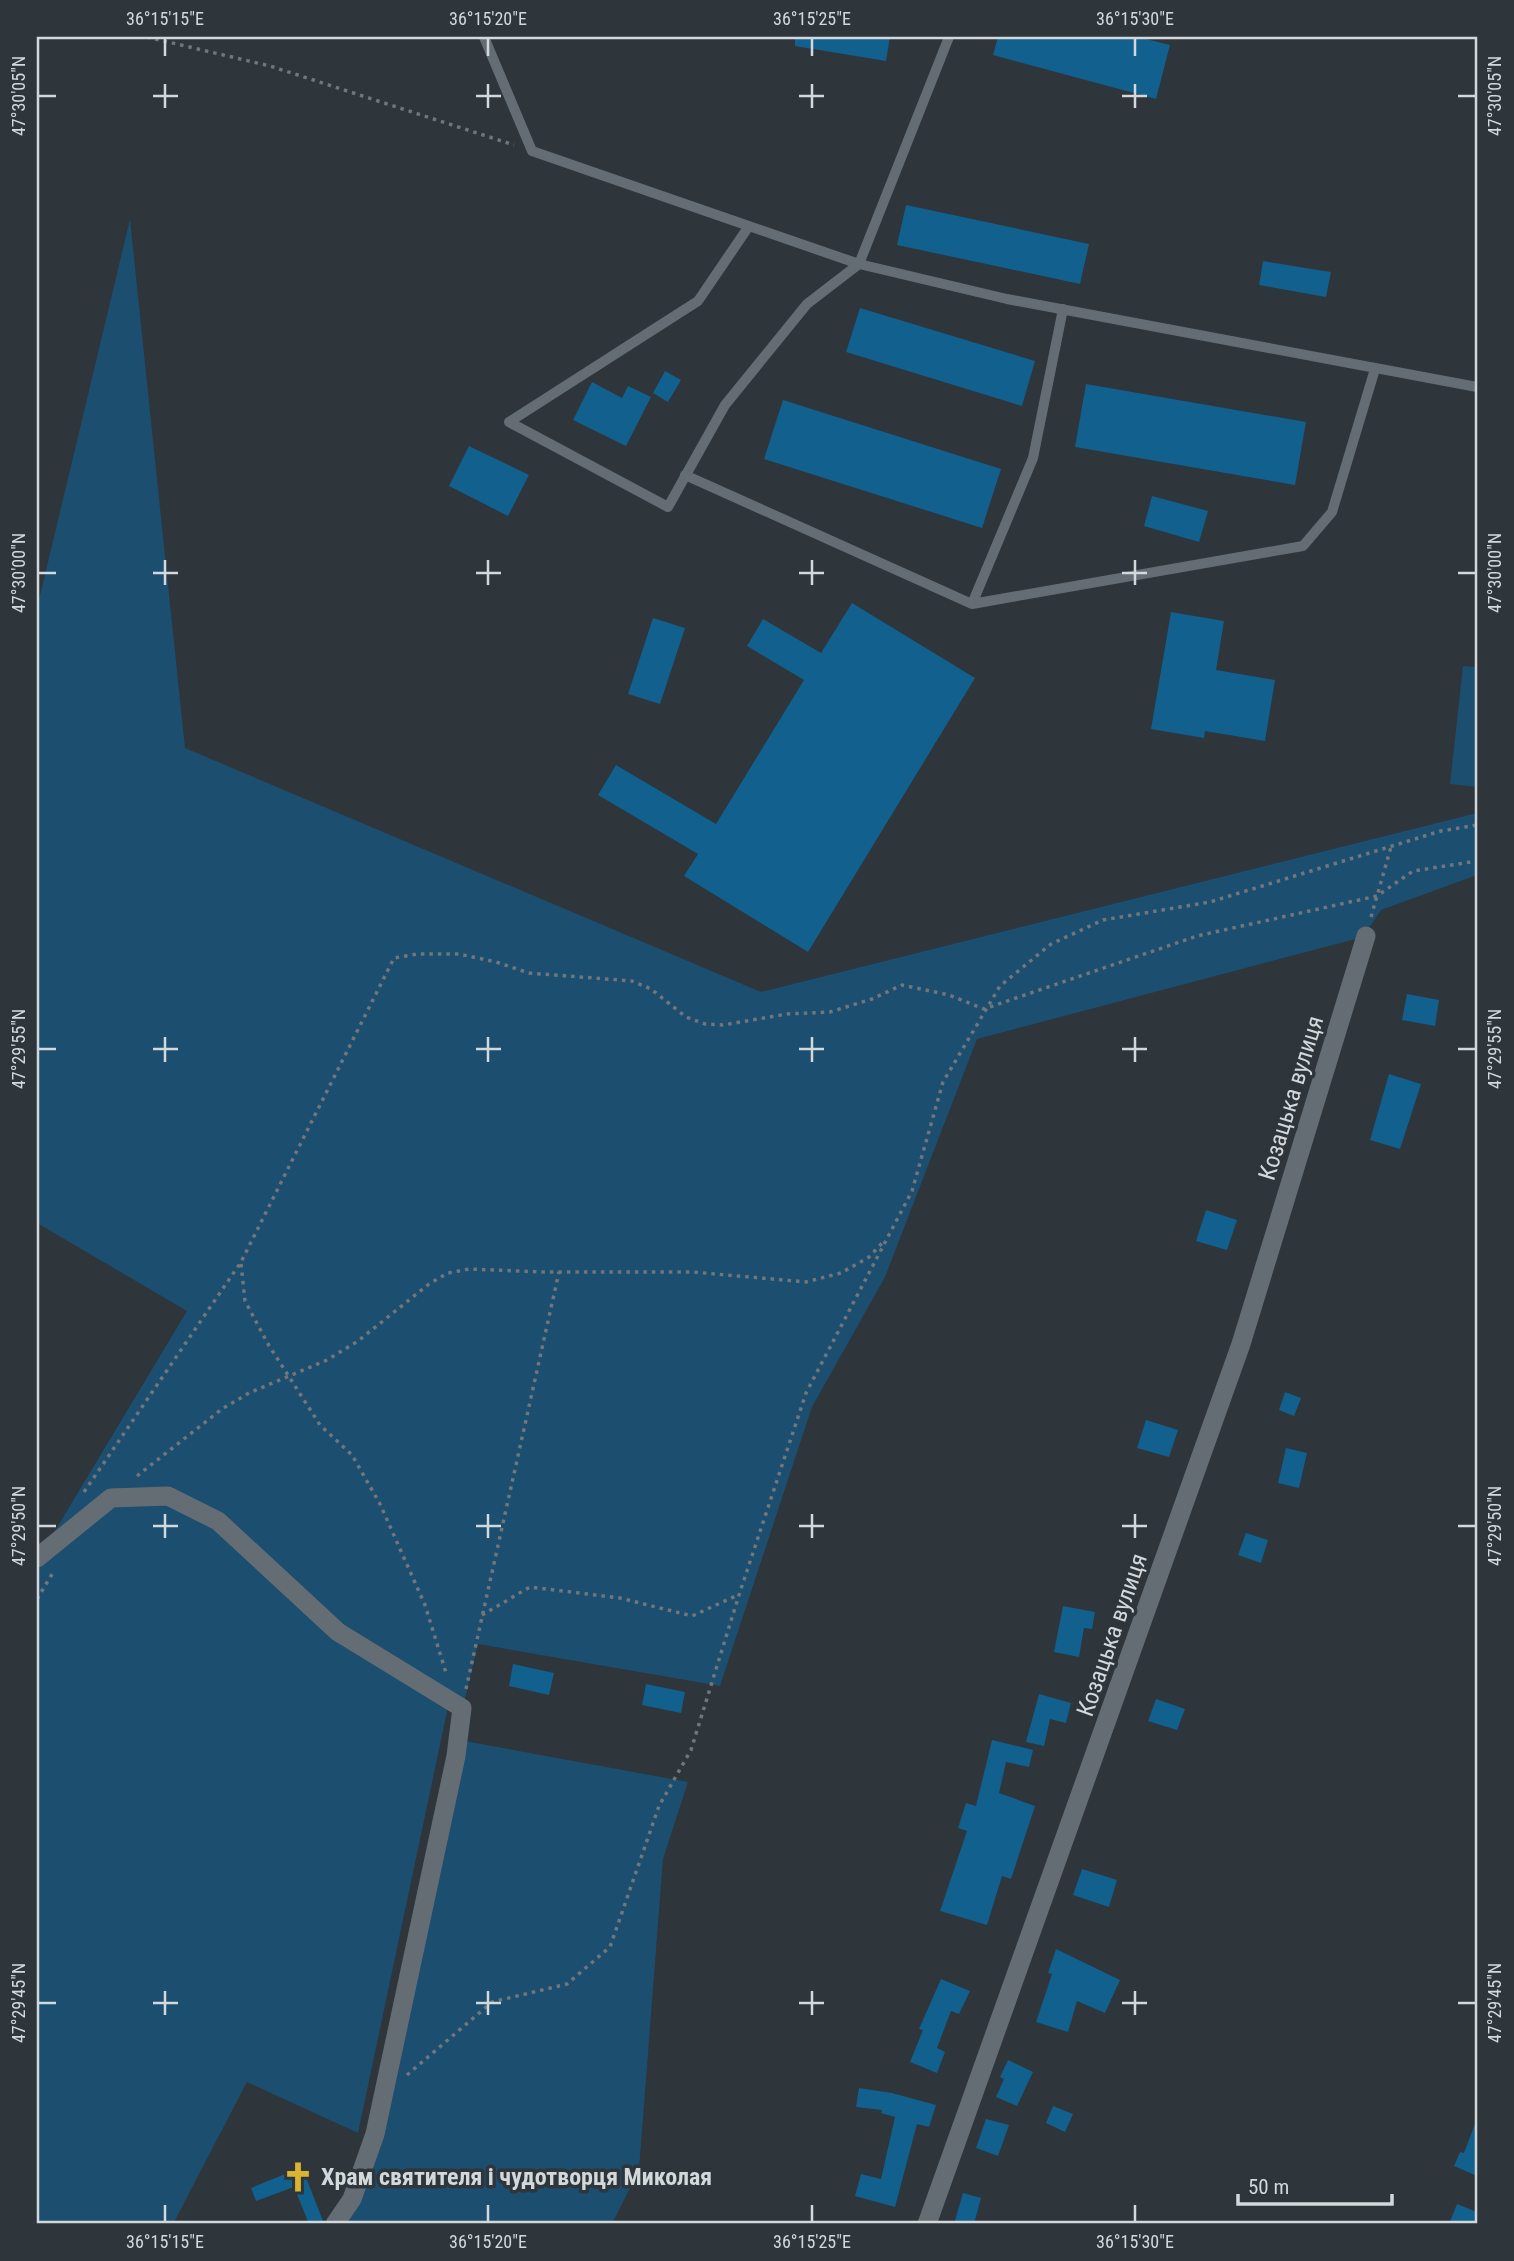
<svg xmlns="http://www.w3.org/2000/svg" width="1514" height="2261" font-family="'Roboto Condensed',sans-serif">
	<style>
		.green { fill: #1b4e6f }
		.building { fill: #11608d }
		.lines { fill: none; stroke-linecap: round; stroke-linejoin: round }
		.path { stroke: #70767b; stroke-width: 3.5; stroke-dasharray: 3.5 5; stroke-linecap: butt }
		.lane { stroke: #656d74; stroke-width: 10 }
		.street { stroke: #656d74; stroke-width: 19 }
		.ticks { fill: none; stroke: #d3d8db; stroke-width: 2.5 }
		.labels { text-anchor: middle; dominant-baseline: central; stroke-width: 7; stroke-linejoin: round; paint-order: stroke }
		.street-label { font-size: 24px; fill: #d3d8db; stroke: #2e353b }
		.poi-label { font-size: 24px; font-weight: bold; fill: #d3d8db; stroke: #2e353b; text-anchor: start }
		.neatline { fill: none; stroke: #d3d8db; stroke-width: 2.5 }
		.ticks-label { font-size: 18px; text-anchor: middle; fill: #d3d8db }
	</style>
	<rect width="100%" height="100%" fill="#2e353b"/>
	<!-- green -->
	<path class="green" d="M130,219l55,529 576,244 716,-179v62l-96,35 -18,27 -386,102 -92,238 -73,130 -92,279 -242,-42 -15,63 -124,-77 -120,-111 -51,-25 -58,2 -69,58 146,-243 -150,-88v-615z
		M1463,666l14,1v120l-27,-3z
		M168,1498l49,24 120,111 112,69 -91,431 -111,-51 -74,142h-136v-663l74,-62z
		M459,1740l229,42 -25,77 -24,311 -27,54h-275l17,-24z"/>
	<!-- building -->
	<path class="building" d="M795,37h95l-4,24 -91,-15z
		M998,37h140l32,8 -14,54 -163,-44z
		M906,205l183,39 -9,40 -183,-39z
		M1263,261l68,11 -5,25 -67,-12z
		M860,308l175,53 -13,45 -176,-54z
		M665,371l16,9 -13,22 -15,-9z
		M592,382l30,16 6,-12 23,11 -25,49 -53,-26z
		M1086,384l220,38 -11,63 -220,-38z
		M783,400l218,69 -19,59 -218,-69z
		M469,446l60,29 -21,41 -59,-30z
		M1152,496l56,15 -9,31 -55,-16z
		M852,603l123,75 -167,274 -124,-76 14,-22 -100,-59 18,-30 100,59 88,-144 -57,-34 16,-27 58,34z
		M1171,612l53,9 -8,49 59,10 -10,61 -60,-10 -1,7 -53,-9z
		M653,618l32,10 -25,76 -32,-10z
		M1407,994l32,6 -4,26 -33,-6z
		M1389,1074l32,10 -21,65 -30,-9z
		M1206,1210l31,10 -10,30 -31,-9z
		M1285,1392l16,6 -7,18 -15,-6z
		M1146,1420l32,10 -9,27 -32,-9z
		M1286,1448l21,5 -8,35 -21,-5z
		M1246,1533l22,7 -7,23 -23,-8z
		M1063,1606l32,6 -3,17 -8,-1 -5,29 -25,-5z
		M513,1664l41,9 -5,22 -40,-9z
		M646,1684l39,8 -4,21 -39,-8z
		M1039,1694l32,9 -5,20 -16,-4 -6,27 -18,-4z
		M1156,1699l29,10 -8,21 -29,-9z
		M992,1740l41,10 -4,17 -23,-5 -7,31 36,13 -24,73 -9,-3 -15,49 -47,-14 27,-80 -9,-3 8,-25 10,3z
		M1082,1869l35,11 -8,27 -36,-12z
		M1056,1949l64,31 -15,33 -28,-12 -9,31 -32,-10 16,-48 -4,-1z
		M941,1979l29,12 -11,23 -8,-3 -14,37 8,4 -8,21 -27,-11 13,-32 -4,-1z
		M1008,2060l25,12 -16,34 -21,-9 8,-18 -4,-2z
		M859,2088l33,5 44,12 -7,22 -12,-3 -22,83 -40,-11 6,-22 20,5 14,-62 -14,-4 1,-3 -26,-3z
		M1053,2106l20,8 -8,18 -19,-9z
		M986,2119l23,6 -11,31 -22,-8z
		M1475,2124h2v52l-23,-10 6,-14 4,1z
		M302,2167l21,54 -5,3h-9l-15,-37 -38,14 -5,-13z
		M963,2193l18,5 -7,26h-20z
		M1457,2204l20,8v12h-28z"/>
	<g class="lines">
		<!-- path -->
		<path class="path" d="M147,37l123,29 244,79
			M1371,917l20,-70
			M241,1264l4,37 23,43 52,81 32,30 28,49 45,101 22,71
			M137,1476l85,-67 27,-16 78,-33 31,-19 71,-57 19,-11 21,-4 74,3h150l113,10 35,-9 28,-16 14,-15
			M84,1492l157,-230 153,-304 23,-4h42l37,8 33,11 103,8 19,8 35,28 19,7 18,1 64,-11 43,-2 42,-13 30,-14 47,10 35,14 213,-73 180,-40 36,-25 64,-10
			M37,1599l17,-28
			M482,1615l48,-28 90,11 72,18 46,-21
			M466,1689l93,-417
			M407,2075l85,-73 75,-18 43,-37 49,-141 32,-56 48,-155 67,-202 106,-202 31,-109 57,-96 51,-42 52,-24 107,-18 231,-71 36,-6"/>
		<!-- lane -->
		<path class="lane" d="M484,37l48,114 327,113 148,35 470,88
			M749,226l-51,75 -189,121 159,85 57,-102 82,-101 52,-40 90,-227
			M685,475l287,129 61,-146 30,-149
			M972,604l331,-58 29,-34 43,-143"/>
		<!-- street -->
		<path class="street" d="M37,1558l74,-60 57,-2 50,25 120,111 124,76 -6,48 -81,378 -23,65 -17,25
			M927,2224l314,-880 125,-408"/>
	</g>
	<!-- ticks -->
	<path class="ticks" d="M165,38v18M488,38v18M812,38v18M1135,38v18M165,84v24M488,84v24M812,84v24M1135,84v24M38,96h18M153,96h25M476,96h25M799,96h25M1122,96h25M1458,96h18M165,560v25M488,560v25M812,560v25M1135,560v25M38,573h18M153,573h25M476,573h25M799,573h25M1122,573h25M1458,573h18M165,1037v25M488,1037v25M812,1037v25M1135,1037v25M38,1049h18M153,1049h25M476,1049h25M799,1049h25M1122,1049h25M1458,1049h18M165,1514v24M488,1514v24M812,1514v24M1135,1514v24M38,1526h18M153,1526h25M476,1526h25M799,1526h25M1122,1526h25M1458,1526h18M165,1991v24M488,1991v24M812,1991v24M1135,1991v24M38,2003h18M153,2003h25M476,2003h25M799,2003h25M1122,2003h25M1458,2003h18M165,2205v17M488,2205v17M812,2205v17M1135,2205v17"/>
	<!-- icons -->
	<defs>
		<g id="church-bare" transform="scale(2.415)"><path d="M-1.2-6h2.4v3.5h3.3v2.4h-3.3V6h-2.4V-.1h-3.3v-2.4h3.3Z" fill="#dab333" stroke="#2e353b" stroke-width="2.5" paint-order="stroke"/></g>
	</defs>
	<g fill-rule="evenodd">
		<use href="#church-bare" x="298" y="2177"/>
	</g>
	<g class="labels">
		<!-- street labels -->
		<g class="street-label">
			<text transform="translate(1291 1098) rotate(-73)">Козацька вулиця</text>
			<text transform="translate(1112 1635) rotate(-71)">Козацька вулиця</text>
		</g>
		<!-- poi labels -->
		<g class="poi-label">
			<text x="321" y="2177">Храм святителя і чудотворця Миколая</text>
		</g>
	</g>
	<!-- border -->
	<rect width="1514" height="2261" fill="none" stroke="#2e353b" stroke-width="77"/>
	<!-- scale -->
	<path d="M1238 2194v10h154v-10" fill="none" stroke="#d3d8db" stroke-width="3.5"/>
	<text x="1248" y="2194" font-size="21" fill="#d3d8db" stroke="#2e353b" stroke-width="5" paint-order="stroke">50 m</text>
	<rect x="38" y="38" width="1438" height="2184" class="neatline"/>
	<g class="ticks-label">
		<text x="165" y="25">36°15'15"E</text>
		<text x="488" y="25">36°15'20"E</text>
		<text x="812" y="25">36°15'25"E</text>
		<text x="1135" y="25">36°15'30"E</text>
		<text transform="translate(19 96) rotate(-90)" y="6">47°30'05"N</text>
		<text transform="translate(1495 96) rotate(-90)" y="6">47°30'05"N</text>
		<text transform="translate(19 573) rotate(-90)" y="6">47°30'00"N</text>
		<text transform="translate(1495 573) rotate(-90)" y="6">47°30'00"N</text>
		<text transform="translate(19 1049) rotate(-90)" y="6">47°29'55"N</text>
		<text transform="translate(1495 1049) rotate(-90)" y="6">47°29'55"N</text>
		<text transform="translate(19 1526) rotate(-90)" y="6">47°29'50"N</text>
		<text transform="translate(1495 1526) rotate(-90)" y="6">47°29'50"N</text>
		<text transform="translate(19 2003) rotate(-90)" y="6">47°29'45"N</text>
		<text transform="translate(1495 2003) rotate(-90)" y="6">47°29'45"N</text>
		<text x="165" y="2248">36°15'15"E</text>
		<text x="488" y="2248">36°15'20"E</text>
		<text x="812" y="2248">36°15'25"E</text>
		<text x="1135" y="2248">36°15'30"E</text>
	</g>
</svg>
